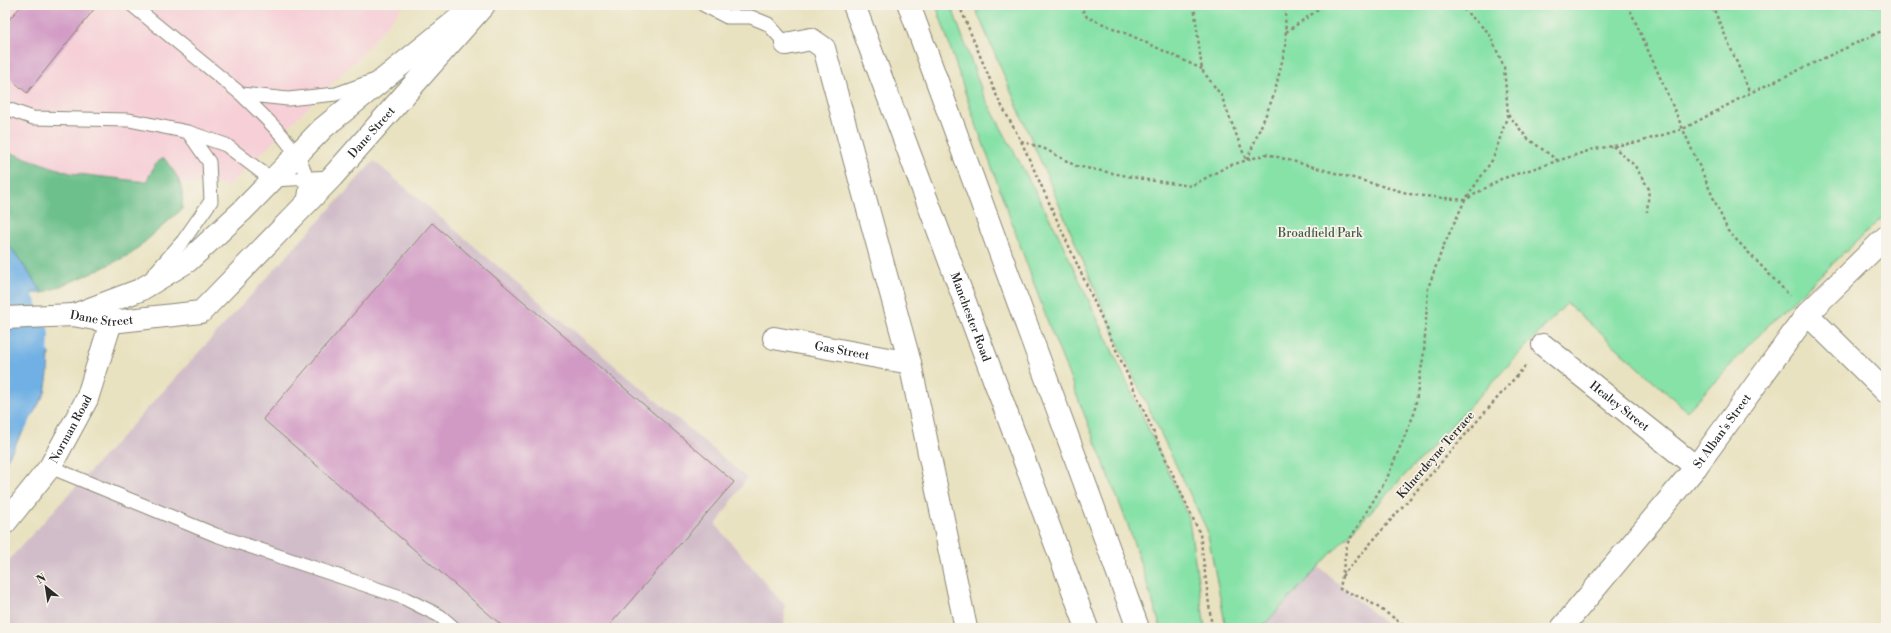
<svg xmlns="http://www.w3.org/2000/svg" width="1891" height="633" font-family="'Libre Bodoni',serif">
	<style>
		.built { fill: #f6cfd7 }
		.industrial { fill: #d1bdc9 }
		.green { fill: #87e2a8; stroke: #59866a }
		.forest { fill: #6dc08c; stroke: #4c765c }
		.water { fill: #6fb0e4; stroke: #4d6e88 }
		.lines { fill: none; stroke-linecap: round; stroke-linejoin: round }
		.river { stroke: #6fb0e4; stroke-width: 52 }
		.building { fill: #d19ac5 }
		.lane-casing { stroke: #8a8676; stroke-width: 15 }
		.street-casing { stroke: #8a8676; stroke-width: 24 }
		.primary-casing { stroke: #8a8676; stroke-width: 24 }
		.highway-casing { stroke: #8a8676; stroke-width: 24 }
		.path { stroke: #8a8676; stroke-width: 2.5; stroke-dasharray: 3 3; stroke-linecap: butt }
		.lane { stroke: #fff; stroke-width: 13 }
		.street { stroke: #fff; stroke-width: 22 }
		.primary { stroke: #fff; stroke-width: 22 }
		.highway { stroke: #fff; stroke-width: 22 }
		.labels { text-anchor: middle; dominant-baseline: central; stroke-width: 3.5; stroke-linejoin: round; paint-order: stroke }
		.street-label { font-size: 12px; fill: #2b2b2b; stroke: #f7f3e8 }
		.park-label { font-size: 12px; fill: #42594a; stroke: #f7f3e8 }
	</style>
	<rect width="100%" height="100%" fill="#f7f3e8"/>
	<filter id="ink" filterUnits="userSpaceOnUse"><feTurbulence type="fractalNoise" baseFrequency=".025" numOctaves="2"/><feDisplacementMap in="SourceGraphic" scale="8" xChannelSelector="R" yChannelSelector="G"/><feConvolveMatrix kernelMatrix="1 2 1 2 8 2 1 2 1" color-interpolation-filters="sRGB"/></filter>
	<filter id="wash" filterUnits="userSpaceOnUse"><feTurbulence type="fractalNoise" baseFrequency=".012" numOctaves="4" result="noise"/><feDisplacementMap in="SourceGraphic" scale="16" xChannelSelector="R" yChannelSelector="G"/><feGaussianBlur stdDeviation="0.9" result="paint"/><feColorMatrix in="noise" values="0 0 0 0 0 0 0 0 0 0 0 0 0 0 0 0 0 1.4 0 .05"/><feComposite in="paint" operator="in"/></filter>
	<g filter="url(#wash)">
		<rect width="100%" height="100%" fill="#e9e2c1"/>
		<!-- built -->
		<path class="built" d="M5,5h399l-45,52 -130,128 -76,-3 -83,-9 -65,-22z"/>
		<!-- industrial -->
		<path class="industrial" d="M374,161l373,317 -31,47 69,81 -1,22h-779v-64z
			M1319,567l71,61h-129z"/>
		<!-- green -->
		<path class="green" d="M936,5h15l32,89 74,138 118,254 14,34 16,108h-44l-33,-103 -79,-200 -77,-212z
			M974,5h912v209l-103,96 -96,101 -120,-108 -306,325h-35l-19,-98 -86,-180z"/>
		<!-- forest -->
		<path class="forest" d="M5,151l65,22 76,9 10,-19 8,-5c15,20 20,26 18,51l-51,45 -41,20 -47,19 -38,-54z"/>
		<!-- water -->
		<path class="water" d="M5,239l38,54h-38z
			M49,353l-1,21 -3,19 -40,70v-108z"/>
		<g class="lines">
			<!-- river -->
			<path class="river" d="M5,297l18,38 -2,42 -16,36"/>
		</g>
		<g id="blocks">
			<!-- building -->
			<path class="building" d="M22,5h69l4,3 -68,85 -22,-19v-50z
				M432,223l302,259 -127,146h-102l-242,-209z"/>
		</g>
	</g>
	<g filter="url(#ink)">
		<use href="#blocks" fill-opacity="0" stroke="#8a8676" stroke-width="1"/>
		<g class="lines">
			<!-- lane casing -->
			<g class="lane-casing">
				<path id="lane" d="M132,5l109,89 47,5 48,-5 36,-13
					M704,5l23,12h24l17,7 18,20
					M241,94c20,20 62,56 65,85 1,9 -2,19 -3,28
					M5,108l28,10 96,2 59,12 21,30 2,39 -28,40 -30,34
					M188,132l38,13 46,35 60,-3
					M50,467l166,68 188,63 36,18 14,12"/>
			</g>
			<!-- street casing -->
			<g class="street-casing">
				<g id="street">
					<path d="M786,44l25,-5 13,9 86,315 56,265"/>
					<path d="M1807,314l79,78"/>
					<path id="s1" d="M774,338l136,25"/>
					<path id="s2" d="M1543,345l153,122"/>
					<path id="s3" d="M5,523l45,-56 37,-68 24,-77"/>
					<path id="s4" d="M1562,628l134,-161 111,-153 79,-77"/>
				</g>
			</g>
			<!-- primary casing -->
			<g class="primary-casing">
				<g id="primary">
					<path d="M74,315l66,-25 48,-29 54,-50 81,-83 135,-109"/>
					<path id="s5" d="M5,318l68,-3 38,7 90,-10 131,-135 152,-172"/>
				</g>
			</g>
			<!-- highway casing -->
			<g class="highway-casing">
				<g id="highway">
					<path id="s6" d="M854,5l233,623"/>
					<path d="M909,5l229,623"/>
				</g>
			</g>
			<!-- path -->
			<path class="path" d="M959,5l39,94 23,42 179,393 12,94
				M1079,5l8,12 45,19 70,33
				M1194,5l8,65 19,25 25,65
				M1628,5l100,226 62,65
				M1712,5l38,88
				M1286,32l39,-27
				M1508,114l19,24 30,22
				M1021,141l24,8 31,17 72,14 43,6 37,-20 39,-12 147,41 51,5 36,-21 56,-18 37,-12 45,-7 44,-13 67,-36 136,-64
				M1613,146l22,20 14,23 -2,23
				M1247,160l27,-65 12,-50 -1,-40
				M1342,576l185,-212
				M1409,628l-42,-28 -27,-11 7,-45 40,-66 27,-64 10,-62 4,-64 15,-41 22,-47 28,-41 15,-45 -4,-47 -15,-34 -30,-28"/>
			<!-- lane -->
			<use href="#lane" class="lane"/>
			<!-- street -->
			<use href="#street" class="street"/>
			<!-- primary -->
			<use href="#primary" class="primary"/>
			<!-- highway -->
			<use href="#highway" class="highway"/>
		</g>
	</g>
	<g class="labels">
		<!-- street labels -->
		<g class="street-label">
			<text stroke="none"><textPath href="#s5" startOffset="445">Dane Street</textPath></text>
			<text stroke="none"><textPath href="#s5" startOffset="97">Dane Street</textPath></text>
			<text stroke="none"><textPath href="#s6" startOffset="333">Manchester Road</textPath></text>
			<text stroke="none"><textPath href="#s1" startOffset="69">Gas Street</textPath></text>
			<text stroke="none"><textPath href="#s2" startOffset="98">Healey Street</textPath></text>
			<text stroke="none"><textPath href="#s3" startOffset="115">Norman Road</textPath></text>
			<text stroke="none"><textPath href="#s4" startOffset="254">St Alban's Street</textPath></text>
			<text transform="translate(1436 455) rotate(-49)">Kilnerdeyne Terrace</text>
		</g>
		<!-- park labels -->
		<g class="park-label">
			<text x="1320" y="233">Broadfield Park</text>
		</g>
	</g>
	<!-- margin -->
	<rect width="1891" height="633" fill="none" stroke="#f7f3e8" stroke-width="20"/>
	<!-- north arrow -->
	<g transform="translate(46 587) rotate(330)" stroke="#f7f3e8" stroke-width="3" paint-order="stroke">
	<path d="M0-3L7 15L0 10L-7 15Z" fill="#2b2b2b"/>
	<text y="-6" font-size="11" font-weight="bold" text-anchor="middle" fill="#2b2b2b">N</text>
	</g>
</svg>
